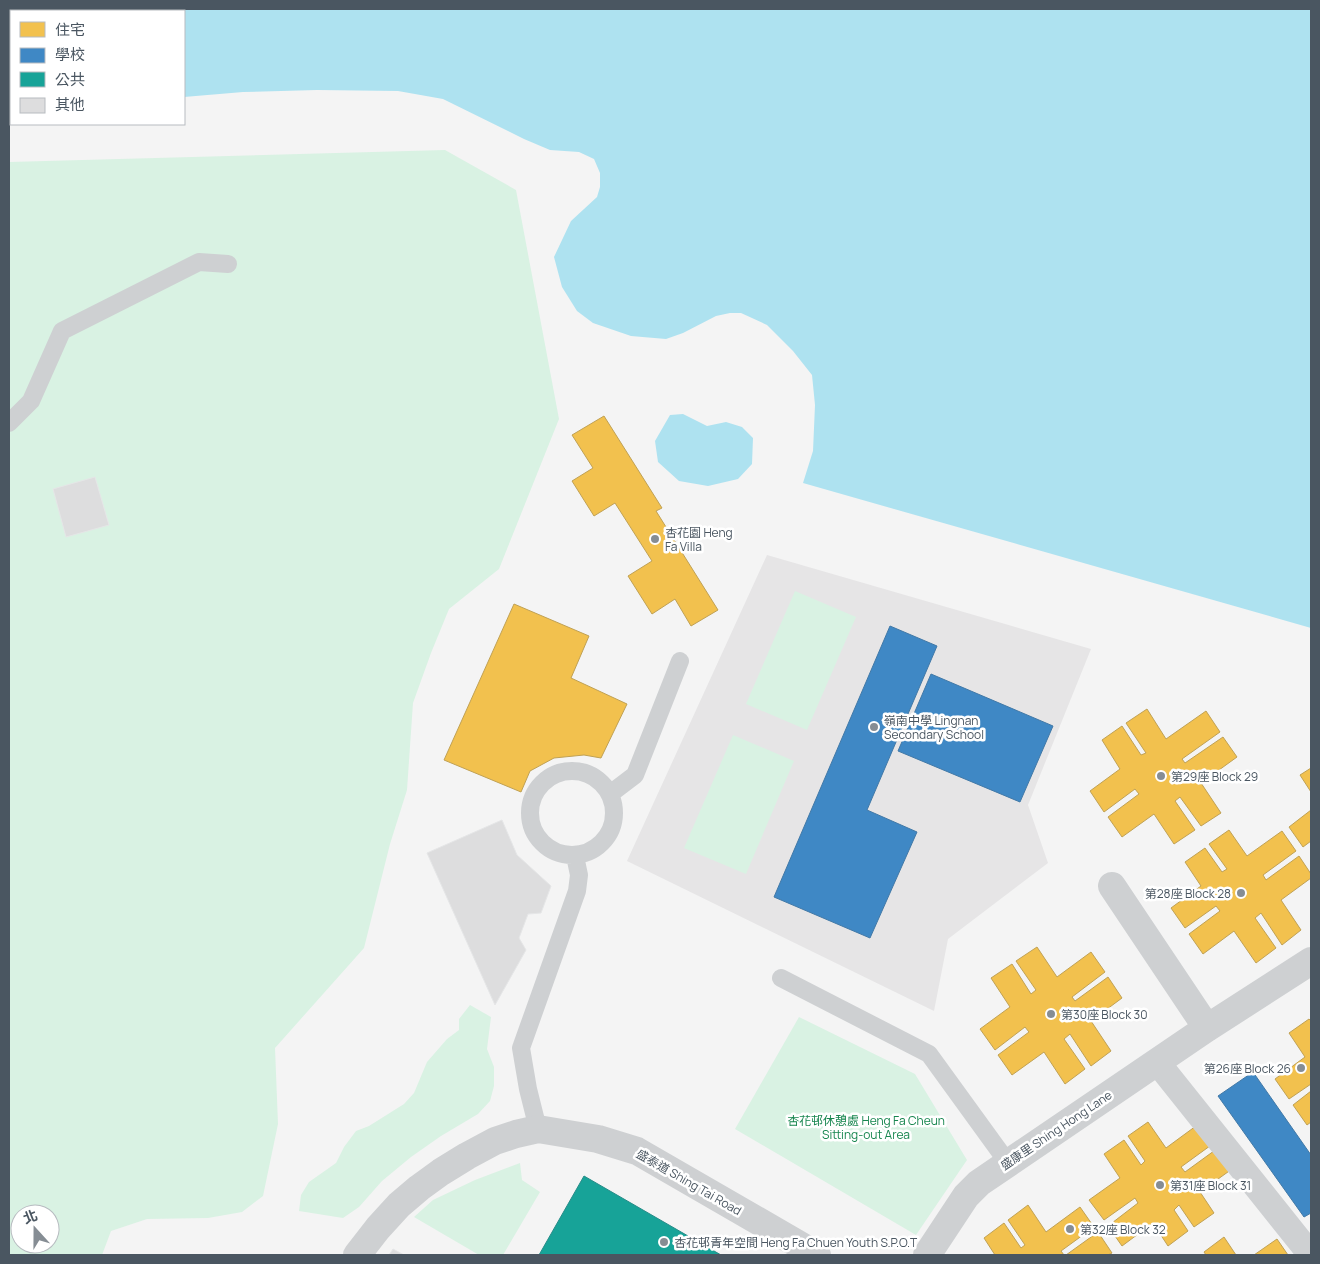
<svg xmlns="http://www.w3.org/2000/svg" width="1320" height="1264" font-family="Manrope,'Noto Sans TC',sans-serif">
	<style>
		.education { fill: #e6e5e6 }
		.green { fill: #d9f2e3; fill-rule: evenodd }
		.water { fill: #aee2f0 }
		.homes { fill: #f2c14e; stroke: #c0a154 }
		.schools { fill: #3f88c5; stroke: #4279a7 }
		.public { fill: #17a398; stroke: #268c88 }
		.building { fill: #ddddde; stroke: #e5e6e7 }
		.lines { fill: none; stroke-linecap: round; stroke-linejoin: round }
		.service { stroke: #ced0d2; stroke-width: 18 }
		.pedestrian { stroke: #ced0d2; stroke-width: 26 }
		.minor { stroke: #ced0d2; stroke-width: 28 }
		.tertiary { stroke: #ced0d2; stroke-width: 28 }
		.poi-dot { fill: #868d94; stroke: #fff; stroke-width: 2 }
		.labels { text-anchor: middle; dominant-baseline: central; stroke-width: 5; stroke-linejoin: round; paint-order: stroke }
		.poi-label { font-size: 12px; fill: #4a5661; stroke: #fff; text-anchor: start }
		.park-label { font-size: 12px; fill: #17864f; stroke: #fff }
		.street-label { font-size: 12px; fill: #4a5661; stroke: #fff }
	</style>
	<rect width="100%" height="100%" fill="#f4f4f4"/>
	<!-- education -->
	<path class="education" d="M767,555l324,94 -63,156 20,58 -100,76 -14,72 -307,-150z"/>
	<!-- green -->
	<path class="green" d="M445,150l71,40 43,229 -60,150 -50,40 -18,44 -18,50 -6,87 -17,54 -26,104 -89,100 3,76 -15,72 -21,16 -34,6 -61,1 -36,12 -9,24h-93v-1093zM20,1214h30v30h-30z
		M795,591l61,26 -49,113 -61,-26z
		M733,735l61,26 -48,113 -62,-26z
		M470,1005l21,12 -4,32 7,18v19l-4,15 -12,13 -37,22 -30,21 -29,24 -23,26 -16,11 -44,-7 2,-16 8,-13 27,-19 8,-16 12,-16 13,-5 35,-22 10,-11 13,-31 20,-23 12,-9v-11z
		M799,1017l116,57 52,86 -51,75 -181,-106z
		M520,1163l2,17 18,12 -37,63h-24l-65,-38 19,-17 42,-20z"/>
	<!-- water -->
	<path class="water" d="M9,9h1302v619l-508,-145 10,-32 2,-46 -3,-30 -19,-24 -26,-26 -26,-12h-11l-14,3 -33,17 -17,6 -35,-3 -38,-13 -16,-12 -15,-24 -8,-30 17,-36 26,-24 3,-10v-14l-6,-14 -15,-7 -29,-2 -26,-11 -81,-40 -45,-8 -81,-1 -74,2 -59,5v-86h-173v95h-2z
		M683,414l24,12 19,-4 16,5 11,11 -1,26 -14,15 -30,7 -29,-5 -21,-19 -3,-21 15,-26z"/>
	<!-- homes -->
	<path class="homes" d="M604,416l58,92 -6,3 62,99 -27,16 -16,-27 -23,15 -24,-38 24,-15 -37,-58 -21,13 -22,-35 21,-13 -21,-33z
		M514,604l75,32 -18,42 56,26 -26,54 -17,-3 -30,3 -24,13 -9,21 -77,-32z
		M1147,709l19,30 40,-28 14,21 -38,27 3,4 38,-26 14,20 -36,26 20,30 -20,13 -21,-29 -5,4 20,29 -21,14 -20,-30 -32,23 -14,-20 31,-23 -4,-5 -31,23 -14,-21 30,-22 -18,-29 20,-14 19,29 5,-2 -20,-30z
		M1311,768v24l-11,-17z
		M1311,810v31l-8,6 -14,-20z
		M1229,830l18,26 35,-25 14,20 -33,24 3,5 33,-24 12,18v4l-30,22 20,30 -19,15 -21,-32 -6,5 21,30 -20,15 -22,-32 -31,23 -14,-20 31,-23 -4,-5 -31,22 -14,-20 30,-22 -16,-24 20,-14 17,24 5,-3 -18,-25z
		M1037,947l20,30 34,-25 14,20 -33,25 3,4 33,-24 14,21 -31,23 20,30 -20,15 -21,-32 -6,5 21,30 -20,15 -21,-32 -32,23 -14,-20 31,-23 -4,-5 -30,23 -15,-21 30,-22 -19,-29 21,-14 19,30 5,-4 -20,-29z
		M1309,1019l2,2v63l-22,15 -14,-20 30,-22 -16,-24z
		M1311,1091v31l-4,3 -14,-20z
		M1148,1122l18,26 34,-25 14,20 -33,24 4,5 33,-24 14,21 -32,23 14,21 -20,14 -15,-22 -5,5 14,21 -20,15 -15,-23 -31,23 -14,-20 30,-23 -3,-5 -31,22 -15,-20 31,-22 -16,-24 20,-14 17,25 4,-4 -17,-25z
		M1028,1205l18,27 34,-25 14,20 -33,24 3,4h-69l-11,-17 20,-15 17,25 4,-3 -17,-25z
		M1098,1232l14,21 -4,2h-42z
		M668,1234l23,14 -4,7h-32z
		M1224,1237l12,18h-30l-2,-3z
		M1277,1239l11,16h-34z
		M624,1240l27,15h-36z"/>
	<!-- schools -->
	<path class="schools" d="M890,626l47,20 -70,164 50,22 -47,106 -96,-41z
		M931,674l122,52 -33,76 -122,-51z
		M1253,1072l58,83v58l-7,4 -86,-121z"/>
	<!-- public -->
	<path class="public" d="M584,1176l137,79h-182z"/>
	<!-- building -->
	<path class="building" d="M95,477l14,48 -43,12 -13,-48z
		M502,820l15,35 34,31 -10,27 -13,1 -9,24 7,12 -31,55 -68,-152z
		M393,1249l11,6h-15z"/>
	<g class="lines">
		<!-- service -->
		<path class="service" d="M9,423l22,-22 31,-70 137,-69 29,2
			M530 813a42 42 0 1 1 84 0a42 42 0 1 1-84 0Z
			M610,794l25,-19 45,-114
			M781,978l148,76 79,109
			M538,1129l-10,-40 -7,-41 56,-157 2,-16 -4,-19"/>
		<!-- pedestrian -->
		<path class="pedestrian" d="M1157,1062l154,193"/>
		<!-- minor -->
		<path class="minor" d="M1112,886l95,142
			M927,1255l39,-59 13,-13 228,-155 104,-67"/>
		<!-- tertiary -->
		<path class="tertiary" d="M357,1255l21,-27 21,-23 20,-17 22,-16 26,-16 28,-15 21,-7 22,-5 60,10 39,12 180,104"/>
	</g>
	<!-- markers -->
	<g class="poi-dot">
		<circle cx="655" cy="539" r="5"/>
		<circle cx="874" cy="727" r="5"/>
		<circle cx="1161" cy="776" r="5"/>
		<circle cx="1241" cy="893" r="5"/>
		<circle cx="1051" cy="1014" r="5"/>
		<circle cx="1301" cy="1068" r="5"/>
		<circle cx="1160" cy="1185" r="5"/>
		<circle cx="1070" cy="1229" r="5"/>
		<circle cx="664" cy="1242" r="5"/>
	</g>
	<g class="labels">
		<!-- poi labels -->
		<g class="poi-label">
			<text x="665" y="532">杏花園 Heng<tspan x="665" dy="14">Fa Villa</tspan></text>
			<text x="884" y="720">嶺南中學 Lingnan<tspan x="884" dy="14">Secondary School</tspan></text>
			<text x="1171" y="776">第29座 Block 29</text>
			<text x="1231" y="893" text-anchor="end">第28座 Block 28</text>
			<text x="1061" y="1014">第30座 Block 30</text>
			<text x="1291" y="1068" text-anchor="end">第26座 Block 26</text>
			<text x="1170" y="1185">第31座 Block 31</text>
			<text x="1080" y="1229">第32座 Block 32</text>
			<text x="674" y="1242">杏花邨青年空間 Heng Fa Chuen Youth S.P.O.T</text>
		</g>
		<!-- park labels -->
		<g class="park-label">
			<text x="866" y="1120">杏花邨休憩處 Heng Fa Cheun<tspan x="866" dy="14">Sitting-out Area</tspan></text>
		</g>
		<!-- street labels -->
		<g class="street-label">
			<text transform="translate(1056 1130) rotate(-34)">盛康里 Shing Hong Lane</text>
			<text transform="translate(689 1182) rotate(30)">盛泰道 Shing Tai Road</text>
		</g>
	</g>
	<!-- border -->
	<rect width="1320" height="1264" fill="none" stroke="#4a5661" stroke-width="20"/>
	<!-- legend -->
	<rect x="10" y="10" width="175" height="115" fill="#ffffff" stroke="#b7bbc0"/>
	<rect x="20" y="22" width="25" height="15" fill="#f2c14e" stroke="#b7bbc0"/>
	<text x="55" y="35" font-size="15" fill="#4a5661">住宅</text>
	<rect x="20" y="48" width="25" height="15" fill="#3f88c5" stroke="#b7bbc0"/>
	<text x="55" y="60" font-size="15" fill="#4a5661">學校</text>
	<rect x="20" y="72" width="25" height="15" fill="#17a398" stroke="#b7bbc0"/>
	<text x="55" y="85" font-size="15" fill="#4a5661">公共</text>
	<rect x="20" y="98" width="25" height="15" fill="#ddddde" stroke="#b7bbc0"/>
	<text x="55" y="110" font-size="15" fill="#4a5661">其他</text>
	<!-- north arrow -->
	<g transform="translate(35 1229) rotate(339)"><circle r="24" fill="#ffffff" stroke="#b7bbc0"/>
	<path d="M0-4L9 19L0 12L-9 19Z" fill="#868d94"/>
	<text y="-8" font-size="14" font-weight="bold" text-anchor="middle" fill="#4a5661">北</text>
	</g>
</svg>
